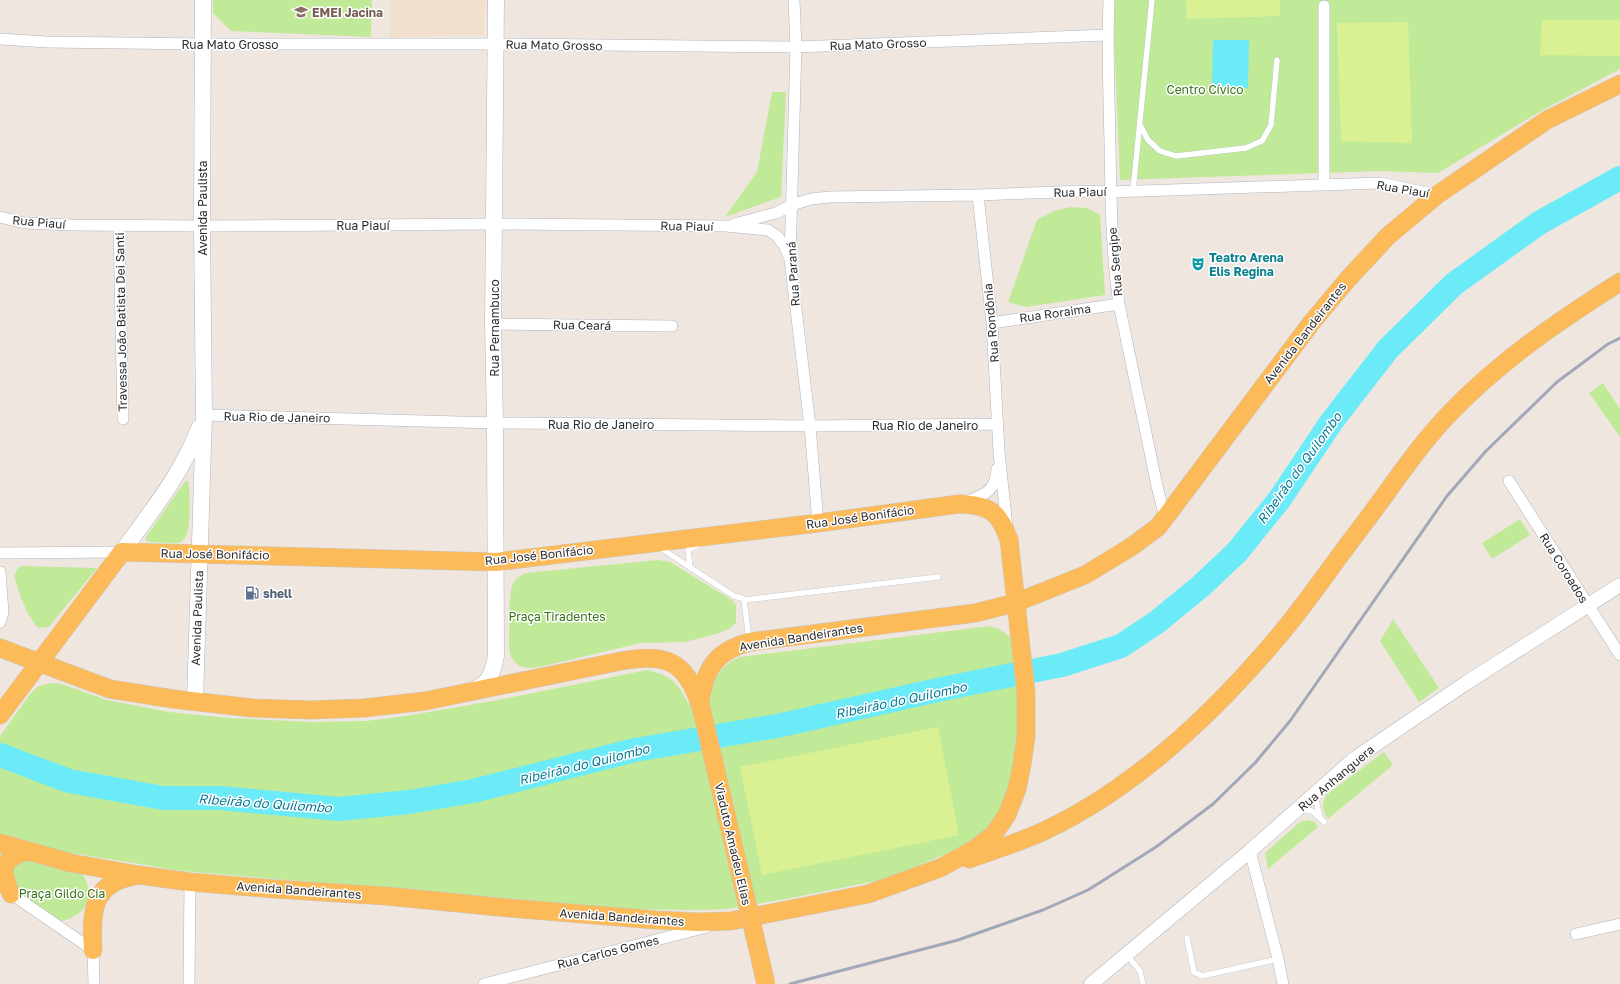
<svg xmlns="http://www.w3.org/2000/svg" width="1620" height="984" font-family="'Golos Text',sans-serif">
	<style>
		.education { fill: #f2e0ce }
		.green { fill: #c1ea98 }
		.pitch { fill: #d9f193 }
		.water { fill: #6beaf8 }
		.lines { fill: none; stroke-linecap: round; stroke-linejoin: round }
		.river { stroke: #6beaf8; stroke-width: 24 }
		.service-casing { stroke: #afb5be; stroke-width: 6 }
		.minor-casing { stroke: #afb5be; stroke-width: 12 }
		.tertiary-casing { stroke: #afb5be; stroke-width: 15 }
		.secondary-casing { stroke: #afb5be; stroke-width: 17 }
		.primary-casing { stroke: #c8c8c8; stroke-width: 19 }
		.service { stroke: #fff; stroke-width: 5.5 }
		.minor { stroke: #fff; stroke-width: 11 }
		.tertiary { stroke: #fff; stroke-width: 14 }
		.secondary { stroke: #fff; stroke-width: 16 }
		.primary { stroke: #fcba58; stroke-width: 18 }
		.rail { stroke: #a1a8b9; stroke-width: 3 }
		.primary-bridge-casing { stroke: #c8c8c8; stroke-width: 19; stroke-linecap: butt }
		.primary-bridge { stroke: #fcba58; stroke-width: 18 }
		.labels { text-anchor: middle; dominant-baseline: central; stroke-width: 3; stroke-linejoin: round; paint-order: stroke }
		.education-label { font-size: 12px; font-weight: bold; fill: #785e54; stroke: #fff; text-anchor: start }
		.street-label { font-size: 12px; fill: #2d2d2d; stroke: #fff }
		.park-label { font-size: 12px; fill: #387215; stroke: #fff }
		.culture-label { font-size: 12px; font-weight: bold; fill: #0d838f; stroke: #fff; text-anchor: start }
		.service-label { font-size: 12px; font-weight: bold; fill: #4e5e75; stroke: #fff; text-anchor: start }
		.water-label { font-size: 13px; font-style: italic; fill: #057b95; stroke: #fff }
	</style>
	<rect width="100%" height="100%" fill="#efe6df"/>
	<!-- education -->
	<path class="education" d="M390,0h95l-1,35 -94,2z"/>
	<!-- green -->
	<path class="green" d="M213,0h159l-1,37 -140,-6 -18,-18z
		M1115,0h505v69l-79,42 -103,62 -56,-2 -262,9 -6,-144z
		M772,92h14l-5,105 -56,20 32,-45z
		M1070,207l17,1 13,7 5,80 -79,12 -18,-5 29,-82 17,-9z
		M1603,383l17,26v28l-31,-44z
		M186,480l3,3c0,13 4,53 -8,59 -6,3 -24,0 -31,0l-4,-1v-4z
		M1520,519l10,16 -38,24 -10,-16z
		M658,560l12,2 62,38 4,5v18l-7,6 -13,5 -31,8 -44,1 -106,25c-15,1 -24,-4 -26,-20 1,-14 -2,-55 5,-66 3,-5 7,-6 12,-9z
		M20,566l77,2 -48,59 -11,1c-13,-16 -19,-34 -24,-53z
		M1393,619l46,69 -20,14 -39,-61z
		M990,626c10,3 16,6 22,14l7,55 -3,74 -19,49 -16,20 -90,40 -105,21 -60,10 -28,1 -114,-1 -181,-19 -221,-19 -123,-20 -59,-15v-100l30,-42 7,-7 9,-3 10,-1 9,2 42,15 62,12 59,6 83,4 55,-1 40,-5 92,-16 149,-30c25,6 31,12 42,35l22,-7c3,-21 9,-31 28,-41z
		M1384,752l9,13 -65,54c-6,-9 -6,-14 -2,-24z
		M1308,820l6,2 4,5 -50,42 -3,-16 35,-31z
		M0,852l82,21c14,22 5,43 -21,48l-61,-41z"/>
	<!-- pitch -->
	<path class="pitch" d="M1186,0h94v16l-93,3z
		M1542,20h78v36l-80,-1z
		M1408,22l4,121 -71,-2 -4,-118z
		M938,727l21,108 -197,40 -22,-108z"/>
	<!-- water -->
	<path class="water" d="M1213,40h36l-1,48h-36z"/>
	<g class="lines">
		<!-- river -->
		<path class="river" d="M0,755l69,26 94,17h57l119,11 70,-7 64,-11 162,-41 142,-24 165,-37 120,-24 59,-19 36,-24 44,-36 36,-34 42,-52 53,-79 56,-72 66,-65 85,-61 81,-45"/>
		<!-- service casing -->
		<g class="service-casing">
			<path id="service" d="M1140,125l8,15 12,11 16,5 70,-8 16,-7 9,-16 6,-65
				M1133,191l19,-191
				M659,547l75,49 8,2 2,2 194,-23
				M690,568l-2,-18 9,-5
				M744,600l5,39
				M1317,795l-1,6 4,16
				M1301,809l11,2 12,11
				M1187,938l7,34 8,4 76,-17
				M1127,955l13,16 3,13"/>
		</g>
		<!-- minor casing -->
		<g class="minor-casing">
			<path id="minor" d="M794,0l2,47 -6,212 20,167 8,97
				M1109,0c-2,48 0,95 1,143 1,54 1,107 9,161l38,182 8,32
				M1324,6v179
				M0,39l47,3 155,2h294l300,3 312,-12
				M978,195l14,128 7,129 8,75
				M0,217l25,6 48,2 129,1 292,-2 232,2 42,4 9,6 7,9 6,14
				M734,224l42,-11 16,-8 19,-6 19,-2 148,-2 107,-4 26,1 269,-9 57,12
				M119,225l4,194
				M992,323l127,-19
				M493,324l179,2
				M204,415l291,8 315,3 188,-2
				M1509,481l111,174
				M965,502c20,-7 31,-11 32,-33
				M0,553l122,-1
				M0,572l3,41 -3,9
				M1250,851l28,108 5,25
				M7,891l86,59 1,34
				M1576,934l44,-10
				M189,984l1,-102
				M484,984l223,-57"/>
		</g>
		<!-- tertiary casing -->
		<g class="tertiary-casing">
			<path id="tertiary" d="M1091,984l159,-133 104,-92 112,-76 154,-98"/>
		</g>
		<!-- secondary casing -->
		<g class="secondary-casing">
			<path id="secondary" d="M122,552c28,-39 60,-78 77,-124
				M473,690c17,-6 20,-18 23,-34l-1,-233 -2,-99 3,-324
				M195,701l9,-286 -2,-189 1,-226"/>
		</g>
		<!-- primary casing -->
		<g class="primary-casing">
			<path id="primary" d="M0,648l110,41 63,10 80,9 57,2 54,-2 61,-7 196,-40c44,-8 65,-1 79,44
				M700,705c4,-35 15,-54 50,-63l225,-29 40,-10 70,-28 46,-28 27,-20 7,-9 147,-196 36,-43 40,-43 49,-41 110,-75 73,-36
				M0,715l122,-163 374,10 322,-39 141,-19c30,1 40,7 50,36l17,153v43l-4,29 -5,24 -10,26 -13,19 -19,15 -35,19 -72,26 -137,27 -33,1 -42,-2 -147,-12 -123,-12 -111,-7 -85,-7 -51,-7 -68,-12 -71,-20
				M969,859c26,-9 51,-17 75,-28 92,-43 170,-118 234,-194 28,-33 52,-69 78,-103 32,-41 59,-85 95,-122 50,-52 109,-92 169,-130
				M11,894c-11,-25 -10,-36 17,-43
				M93,950c-2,-36 -2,-67 41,-74"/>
		</g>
		<!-- service -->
		<use href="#service" class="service"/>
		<!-- minor -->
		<use href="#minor" class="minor"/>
		<!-- tertiary -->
		<use href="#tertiary" class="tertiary"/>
		<!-- secondary -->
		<use href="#secondary" class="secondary"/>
		<!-- primary -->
		<use href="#primary" class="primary"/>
		<!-- rail -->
		<path class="rail" d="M790,984l168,-44 85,-30 45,-20 68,-43 57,-43 42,-41 35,-42 157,-225 39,-45 71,-69 51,-38 12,-6"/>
		<!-- primary-bridge casing -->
		<g class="primary-bridge-casing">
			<path id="primary-bridge" d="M701,707l65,277"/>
		</g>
		<!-- primary-bridge -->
		<use href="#primary-bridge" class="primary-bridge"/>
	</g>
	<!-- icons -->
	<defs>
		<g id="school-bare" transform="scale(1.08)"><path d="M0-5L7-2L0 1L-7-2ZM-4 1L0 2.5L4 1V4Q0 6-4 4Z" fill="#8d6e63" stroke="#fff" stroke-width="2.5" paint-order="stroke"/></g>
		<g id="theatre-bare" transform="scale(1.08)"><path d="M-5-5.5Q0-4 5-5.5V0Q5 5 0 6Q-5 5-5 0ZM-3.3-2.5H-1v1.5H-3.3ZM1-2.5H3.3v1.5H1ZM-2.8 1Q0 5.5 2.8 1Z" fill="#0f9aa8" stroke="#fff" stroke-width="2.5" paint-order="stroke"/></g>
		<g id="fuel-bare" transform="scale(1.08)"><path d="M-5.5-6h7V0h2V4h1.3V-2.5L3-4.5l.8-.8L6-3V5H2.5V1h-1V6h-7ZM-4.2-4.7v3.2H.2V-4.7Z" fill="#5c6f8a" stroke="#fff" stroke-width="2.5" paint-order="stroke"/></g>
	</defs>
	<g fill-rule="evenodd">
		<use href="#school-bare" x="301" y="12"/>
		<use href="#theatre-bare" x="1198" y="264"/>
		<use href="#fuel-bare" x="252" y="593"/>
	</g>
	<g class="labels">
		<!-- education labels -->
		<g class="education-label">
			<text x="312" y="12">EMEI Jacina</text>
		</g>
		<!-- street labels -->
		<g class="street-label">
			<text x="230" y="44">Rua Mato Grosso</text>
			<text transform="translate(878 44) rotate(-2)">Rua Mato Grosso</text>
			<text transform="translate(554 45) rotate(1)">Rua Mato Grosso</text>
			<text transform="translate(1403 189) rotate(10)">Rua Piauí</text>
			<text transform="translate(1080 192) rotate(-1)">Rua Piauí</text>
			<text transform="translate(202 208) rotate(-90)">Avenida Paulista</text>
			<text transform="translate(39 222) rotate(5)">Rua Piauí</text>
			<text x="363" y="225">Rua Piauí</text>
			<text transform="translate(687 226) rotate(1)">Rua Piauí</text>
			<text transform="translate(1115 262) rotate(-95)">Rua Sergipe</text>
			<text transform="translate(793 274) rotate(-94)">Rua Paraná</text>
			<text transform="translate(1055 313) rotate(-8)">Rua Roraima</text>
			<text transform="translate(121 322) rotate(-91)">Travessa João Batista Dei Santi</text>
			<text transform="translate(991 323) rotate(-95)">Rua Rondônia</text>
			<text transform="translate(582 325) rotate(1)">Rua Ceará</text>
			<text transform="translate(494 328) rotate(-90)">Rua Pernambuco</text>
			<text transform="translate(1305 333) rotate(-52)">Avenida Bandeirantes</text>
			<text transform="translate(277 417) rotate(1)">Rua Rio de Janeiro</text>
			<text x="601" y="424">Rua Rio de Janeiro</text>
			<text x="925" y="425">Rua Rio de Janeiro</text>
			<text transform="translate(860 517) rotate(-8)">Rua José Bonifácio</text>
			<text transform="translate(215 554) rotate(1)">Rua José Bonifácio</text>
			<text transform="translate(539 555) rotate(-6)">Rua José Bonifácio</text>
			<text transform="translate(1564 568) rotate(58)">Rua Coroados</text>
			<text transform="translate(197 618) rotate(-88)">Avenida Paulista</text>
			<text transform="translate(801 637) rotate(-9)">Avenida Bandeirantes</text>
			<text transform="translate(1336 778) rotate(-40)">Rua Anhanguera</text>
			<text transform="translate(733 844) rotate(77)">Viaduto Amadeu Elias</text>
			<text transform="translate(299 890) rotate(4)">Avenida Bandeirantes</text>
			<text transform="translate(622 917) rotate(4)">Avenida Bandeirantes</text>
			<text transform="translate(608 952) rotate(-14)">Rua Carlos Gomes</text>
		</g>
		<!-- park labels -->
		<g class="park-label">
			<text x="1205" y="89">Centro Cívico</text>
			<text x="557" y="616">Praça Tiradentes</text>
			<text x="62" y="893">Praça Gildo Cia</text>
		</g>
		<!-- culture labels -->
		<g class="culture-label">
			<text x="1209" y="257">Teatro Arena<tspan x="1209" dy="14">Elis Regina</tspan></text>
		</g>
		<!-- service labels -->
		<g class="service-label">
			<text x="263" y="593">shell</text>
		</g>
		<!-- water labels -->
		<g class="water-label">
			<text transform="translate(1299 468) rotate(-54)">Ribeirão do Quilombo</text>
			<text transform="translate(901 700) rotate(-12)">Ribeirão do Quilombo</text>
			<text transform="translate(584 764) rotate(-14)">Ribeirão do Quilombo</text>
			<text transform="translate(265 803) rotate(4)">Ribeirão do Quilombo</text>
		</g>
	</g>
</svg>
